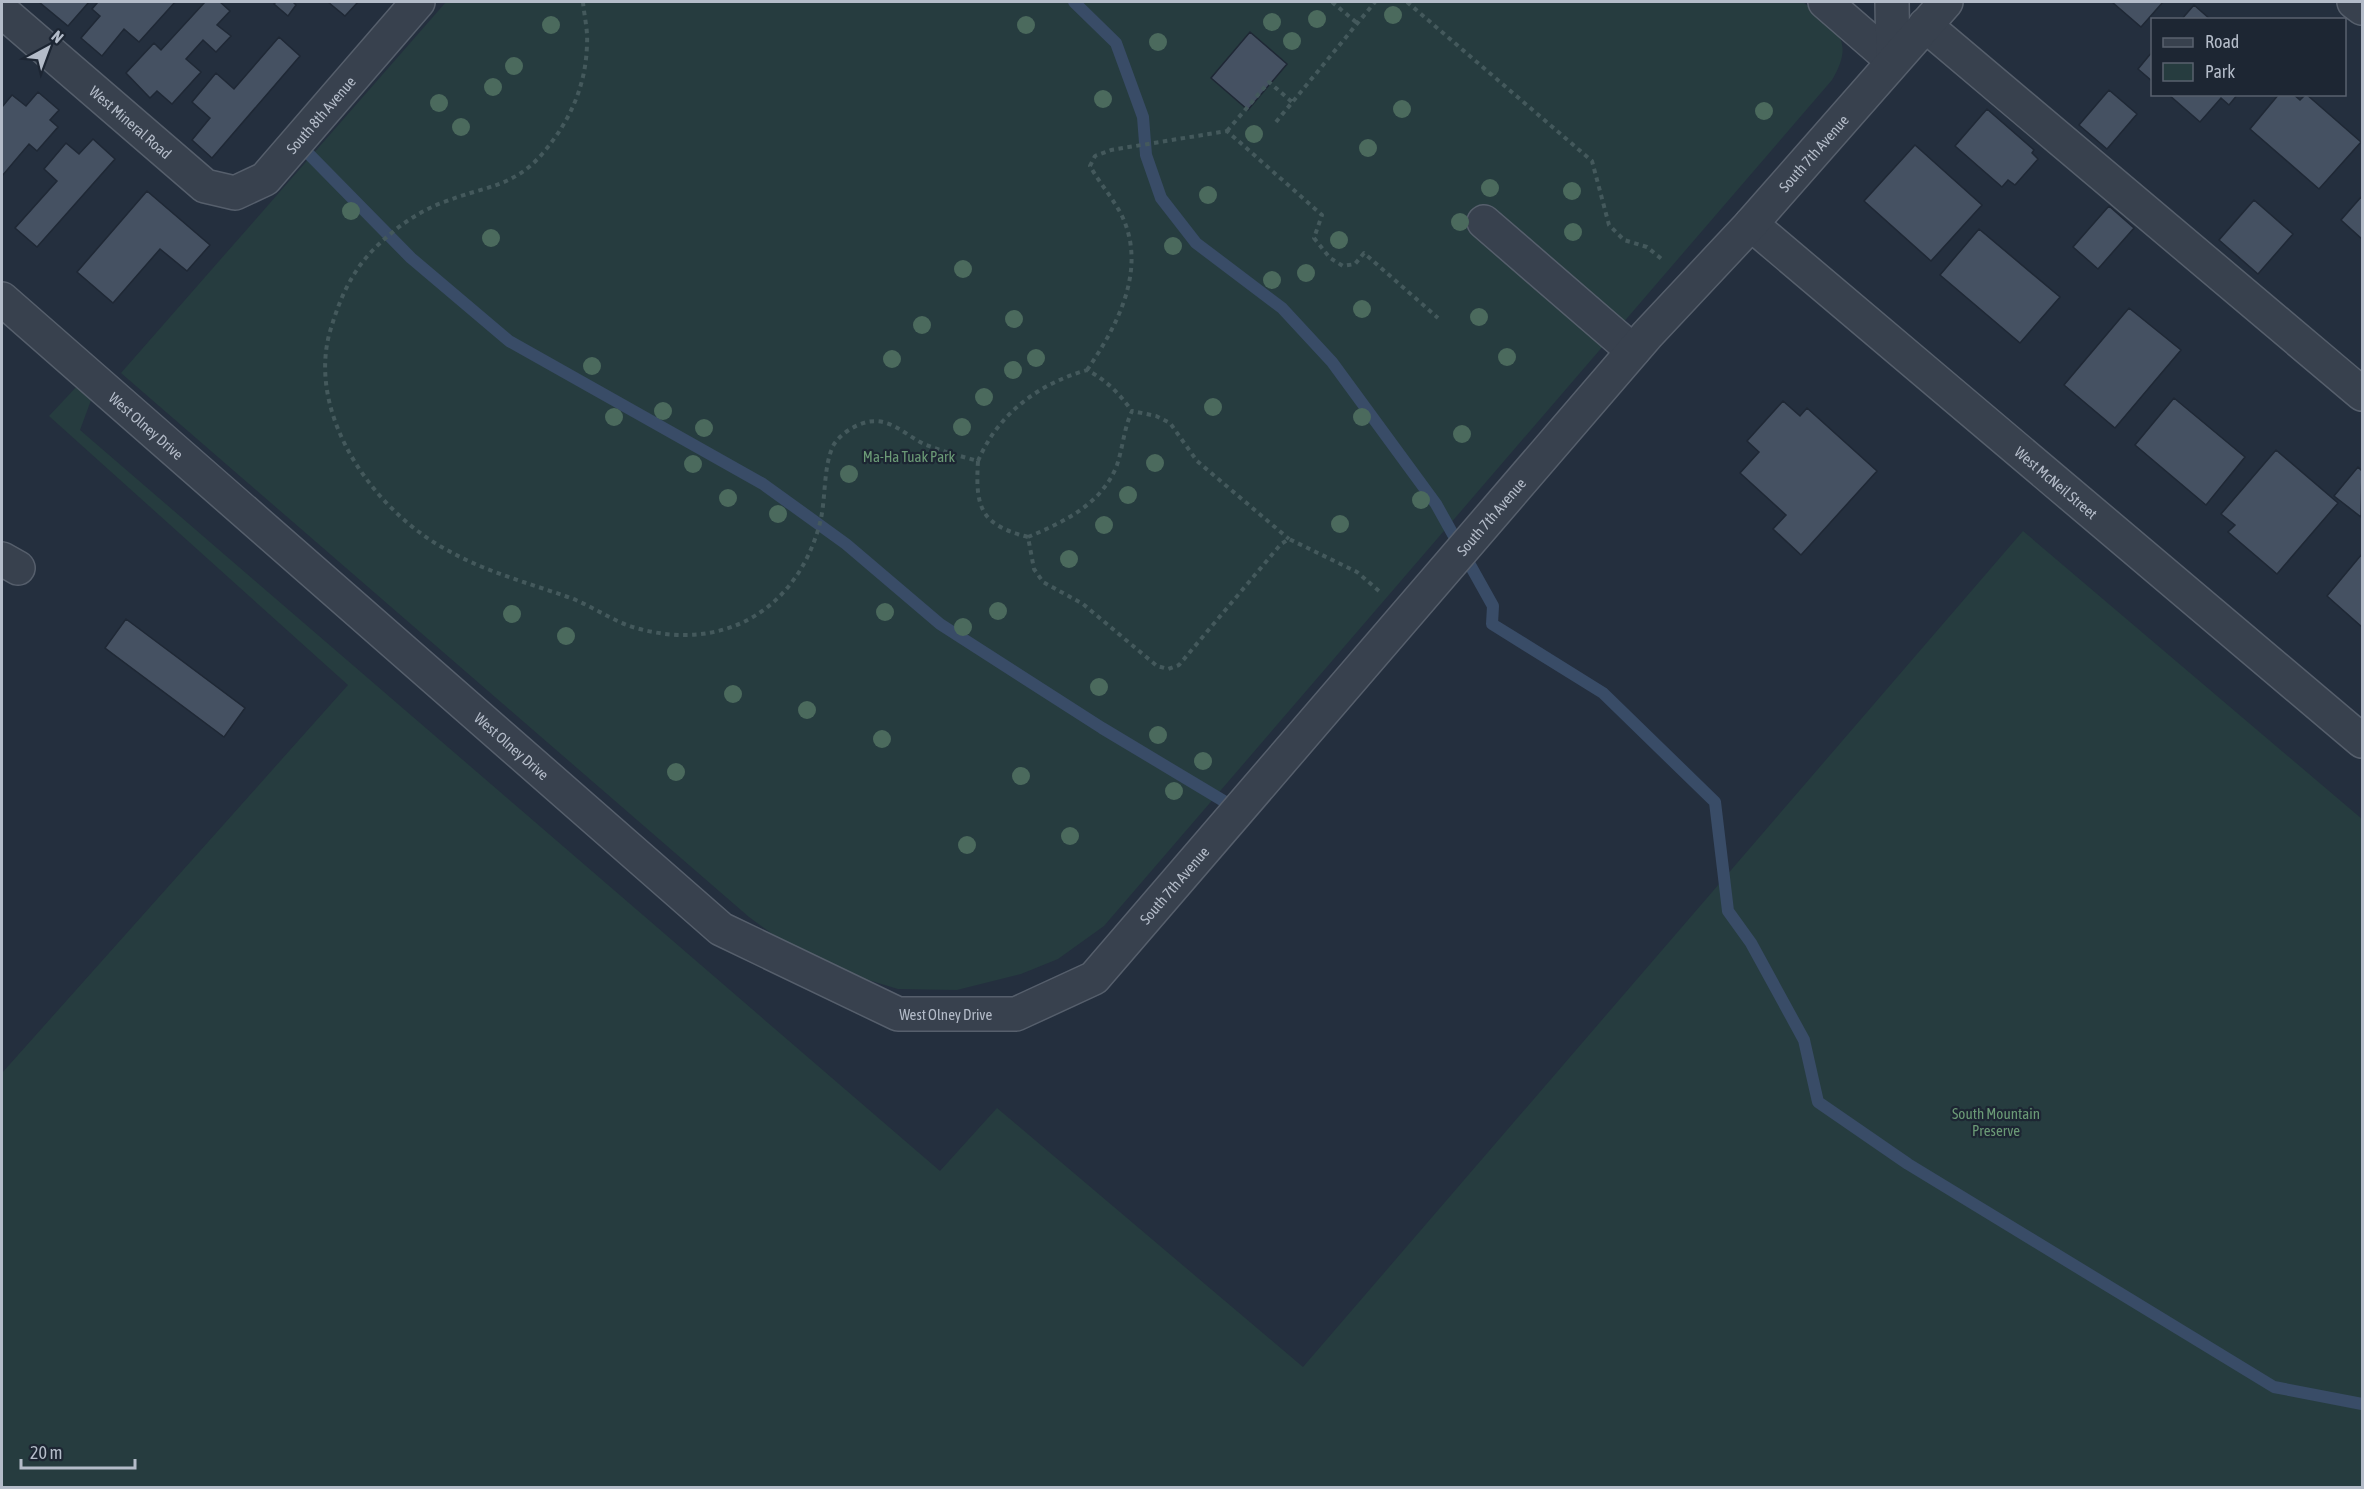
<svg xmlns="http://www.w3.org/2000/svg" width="2364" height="1489" font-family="'Asap Condensed',sans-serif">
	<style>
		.green { fill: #263c3f }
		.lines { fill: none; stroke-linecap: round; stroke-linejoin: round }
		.stream { stroke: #394c67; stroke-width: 12 }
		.building { fill: #455162; stroke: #1f2835; stroke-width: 1.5 }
		.minor-casing { stroke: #565f6c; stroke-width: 36 }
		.path { stroke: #44595c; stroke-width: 4; stroke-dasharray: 4.5 4.5; stroke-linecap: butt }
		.minor { stroke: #38414e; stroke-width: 33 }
		.tree { fill: #4b6a5d }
		.labels { text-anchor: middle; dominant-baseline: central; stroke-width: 4.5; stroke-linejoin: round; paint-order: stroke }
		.street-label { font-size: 15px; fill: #b4bcc9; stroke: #1d2633 }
		.park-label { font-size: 15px; fill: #6b9a76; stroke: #1d2633 }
	</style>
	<rect width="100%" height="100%" fill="#242f3e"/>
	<!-- green -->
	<path class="green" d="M446,2h1357c31,26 54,36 29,78l-728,846 -46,33 -37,15 -64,16 -59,-1 -86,-26 -63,-46 -628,-544z
		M80,383l17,1 -17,46 860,741 57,-63 306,259 720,-836 339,288v668h-2360v-414l346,-388 -299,-269z"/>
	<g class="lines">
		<!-- stream -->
		<path class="stream" d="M1074,2l42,41 27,74 3,38 15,43 35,45 86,65 50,54 104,142 57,102 -1,18 111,69 112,109 13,109 23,32 53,97 14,62 90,62 366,223 88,17
			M297,142l114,116 98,83 254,143 83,60 94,80 162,104 135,81"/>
	</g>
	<!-- building -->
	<path class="building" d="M39,2h50l-21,24z
		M98,2h77l-36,40 -15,-13 -22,27 -21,-18 19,-22 -8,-7z
		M205,2h15l10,9 -13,14 14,11 -15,16 -13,-12 -17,19 15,13 -29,32 -15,-13 -7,7 -24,-25 28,-30 7,7z
		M276,2h17l3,3 -8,11 -14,-12z
		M328,2h30l-13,14z
		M2112,2h51l-22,25z
		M2194,5l17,15h-30z
		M1250,32l37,32 -39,46 -37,-32z
		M279,37l21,19 -88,102 -20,-18 18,-22 -18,-16 24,-29 18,16z
		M2152,52v29l-14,-12z
		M2109,90l28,24 -30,35 -28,-24z
		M38,92l21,18 -9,10 8,7 -21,24 -8,-7 -27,32v-69l10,-12 14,11z
		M2168,94h70l-9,11 -8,-7 -21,24z
		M2279,94h14l7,6 6,-6 55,48 -42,47 -69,-60z
		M1987,109l47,41 -2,3 6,6 -23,26 -7,-5 -6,7 -47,-41z
		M93,139l22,20 -78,88 -22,-19 42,-47 -13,-12 22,-26 13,11z
		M1915,145l67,60 -51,56 -67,-60z
		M147,191l63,54 -23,26 -27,-22 -47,54 -36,-31z
		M2362,196v43l-21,-19z
		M2254,200l39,34 -35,40 -39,-34z
		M2109,206l25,22 -36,41 -25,-22z
		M1979,229l81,68 -40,46 -80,-68z
		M2129,308l52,42 -66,78 -51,-43z
		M2174,398l71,59 -39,48 -71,-60z
		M1783,401l17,15 7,-8 70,63 -76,84 -28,-26 13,-14 -46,-42 19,-21 -12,-11z
		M2276,450l62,53 -61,71 -49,-42 7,-7 -14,-11z
		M2358,467l4,4 -1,46 -27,-21z
		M2362,554v73l-35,-31z
		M126,619l119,89 -21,29 -119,-89z"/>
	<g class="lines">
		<!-- minor casing -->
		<g class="minor-casing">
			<g id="minor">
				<path d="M1825,2l68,59"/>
				<path d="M1892,2l1,59"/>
				<path d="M2354,2l8,6"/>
				<path id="s1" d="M2,11l203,175 30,7 30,-14 153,-177"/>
				<path d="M1925,25l437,369"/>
				<path d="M1484,222l149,129"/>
				<path id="s2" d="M1751,224l611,517"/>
				<path id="s3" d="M2,299l719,630 177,85h118l78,-36 553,-643 104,-111 195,-222"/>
				<path d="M2,559l16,9"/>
			</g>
		</g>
		<!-- path -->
		<path class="path" d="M583,2c1,13 5,28 4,42 -1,42 -17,77 -44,109 -30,35 -59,33 -99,49 -27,10 -49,26 -70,47 -24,24 -36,54 -45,86 -21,84 47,177 118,215 37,21 78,32 118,46 25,8 46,25 71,32 87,25 161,-18 184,-105 6,-24 3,-55 13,-77 6,-11 21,-21 34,-24 23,-5 38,13 57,22 17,7 36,12 54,17 -3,47 3,64 50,76l6,32 9,13 40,22 74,62 11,3 11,-4 102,-121 8,-5 68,33 22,19
			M1332,2l25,21
			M1407,2l185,159 17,64 15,15 23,7 17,14
			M1276,122l99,-120
			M1227,131l42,-49 23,20
			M1087,370c31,-45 62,-103 33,-158 -9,-16 -21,-30 -30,-46l5,-10 16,-6 116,-19 95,84 -8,23 16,20 13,8 12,-2 9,-11 74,65
			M978,461c20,-47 60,-77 109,-91 19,10 32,23 45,41
			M1028,537c36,-15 74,-33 89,-72 6,-18 7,-37 15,-54l24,5 14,7 27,38 92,78"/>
		<!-- minor -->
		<use href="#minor" class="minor"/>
	</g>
	<!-- trees -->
	<g class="tree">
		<circle cx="1393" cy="15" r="9"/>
		<circle cx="1317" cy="19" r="9"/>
		<circle cx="1272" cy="22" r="9"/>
		<circle cx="551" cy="25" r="9"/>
		<circle cx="1026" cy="25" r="9"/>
		<circle cx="1292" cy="41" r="9"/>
		<circle cx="1158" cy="42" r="9"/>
		<circle cx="514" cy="66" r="9"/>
		<circle cx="493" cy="87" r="9"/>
		<circle cx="1103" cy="99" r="9"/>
		<circle cx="439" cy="103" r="9"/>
		<circle cx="1402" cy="109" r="9"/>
		<circle cx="1764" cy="111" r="9"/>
		<circle cx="461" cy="127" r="9"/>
		<circle cx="1254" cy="134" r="9"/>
		<circle cx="1368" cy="148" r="9"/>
		<circle cx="1490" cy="188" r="9"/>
		<circle cx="1572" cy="191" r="9"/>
		<circle cx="1208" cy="195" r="9"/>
		<circle cx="351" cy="211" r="9"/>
		<circle cx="1460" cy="222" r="9"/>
		<circle cx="1573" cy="232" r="9"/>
		<circle cx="491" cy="238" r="9"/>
		<circle cx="1339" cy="240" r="9"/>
		<circle cx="1173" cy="246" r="9"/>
		<circle cx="963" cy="269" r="9"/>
		<circle cx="1306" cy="273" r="9"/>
		<circle cx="1272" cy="280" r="9"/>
		<circle cx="1362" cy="309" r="9"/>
		<circle cx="1479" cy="317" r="9"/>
		<circle cx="1014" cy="319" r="9"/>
		<circle cx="922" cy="325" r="9"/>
		<circle cx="1507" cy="357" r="9"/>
		<circle cx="1036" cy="358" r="9"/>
		<circle cx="892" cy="359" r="9"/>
		<circle cx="592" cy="366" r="9"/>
		<circle cx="1013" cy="370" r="9"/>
		<circle cx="984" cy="397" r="9"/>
		<circle cx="1213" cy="407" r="9"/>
		<circle cx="663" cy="411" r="9"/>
		<circle cx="614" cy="417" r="9"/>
		<circle cx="1362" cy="417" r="9"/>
		<circle cx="962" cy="427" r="9"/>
		<circle cx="704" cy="428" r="9"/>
		<circle cx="1462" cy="434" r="9"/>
		<circle cx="1155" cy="463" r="9"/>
		<circle cx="693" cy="464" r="9"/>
		<circle cx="849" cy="474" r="9"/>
		<circle cx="1128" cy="495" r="9"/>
		<circle cx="728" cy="498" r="9"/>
		<circle cx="1421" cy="500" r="9"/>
		<circle cx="778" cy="514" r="9"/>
		<circle cx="1340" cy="524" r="9"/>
		<circle cx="1104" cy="525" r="9"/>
		<circle cx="1069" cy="559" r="9"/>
		<circle cx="998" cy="611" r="9"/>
		<circle cx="885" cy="612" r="9"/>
		<circle cx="512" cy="614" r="9"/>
		<circle cx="963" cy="627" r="9"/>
		<circle cx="566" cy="636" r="9"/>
		<circle cx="1099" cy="687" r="9"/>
		<circle cx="733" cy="694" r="9"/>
		<circle cx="807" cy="710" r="9"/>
		<circle cx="1158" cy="735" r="9"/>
		<circle cx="882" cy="739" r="9"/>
		<circle cx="1203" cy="761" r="9"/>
		<circle cx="676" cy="772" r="9"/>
		<circle cx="1021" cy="776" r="9"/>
		<circle cx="1174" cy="791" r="9"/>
		<circle cx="1070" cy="836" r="9"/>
		<circle cx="967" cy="845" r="9"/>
	</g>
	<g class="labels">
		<!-- street labels -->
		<g class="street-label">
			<text stroke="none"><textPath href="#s1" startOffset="417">South 8th Avenue</textPath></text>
			<text stroke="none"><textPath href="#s1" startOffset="170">West Mineral Road</textPath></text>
			<text stroke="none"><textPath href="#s3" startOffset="2451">South 7th Avenue</textPath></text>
			<text stroke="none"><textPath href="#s3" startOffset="192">West Olney Drive</textPath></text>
			<text stroke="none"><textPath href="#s2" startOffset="400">West McNeil Street</textPath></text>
			<text stroke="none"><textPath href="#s3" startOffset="1965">South 7th Avenue</textPath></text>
			<text stroke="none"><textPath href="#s3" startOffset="678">West Olney Drive</textPath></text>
			<text stroke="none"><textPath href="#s3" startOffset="1479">South 7th Avenue</textPath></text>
			<text stroke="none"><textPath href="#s3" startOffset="1200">West Olney Drive</textPath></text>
		</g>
		<!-- park labels -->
		<g class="park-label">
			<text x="909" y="456">Ma-Ha Tuak Park</text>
			<text x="1996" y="1113">South Mountain<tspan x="1996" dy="17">Preserve</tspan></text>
		</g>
	</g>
	<!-- border -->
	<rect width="2364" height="1489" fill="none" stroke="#b4bcc9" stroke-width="6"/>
	<!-- legend -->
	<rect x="2151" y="18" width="195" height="78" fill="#1d2633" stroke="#59626f" stroke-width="1.5"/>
	<rect x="2163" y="38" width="30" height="9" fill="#38414e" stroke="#59626f" stroke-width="1.5"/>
	<text x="2205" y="48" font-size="18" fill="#b4bcc9">Road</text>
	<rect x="2163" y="63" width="30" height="18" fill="#263c3f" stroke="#59626f" stroke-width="1.5"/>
	<text x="2205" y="78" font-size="18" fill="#b4bcc9">Park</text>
	<!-- north arrow -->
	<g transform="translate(48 48) rotate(41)" stroke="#1d2633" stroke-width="4.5" paint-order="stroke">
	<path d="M0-4.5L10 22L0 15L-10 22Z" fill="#b4bcc9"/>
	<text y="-9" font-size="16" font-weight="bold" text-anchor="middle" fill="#b4bcc9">N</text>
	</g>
	<!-- scale -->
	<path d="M21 1459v9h114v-9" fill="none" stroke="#b4bcc9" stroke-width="3"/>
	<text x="30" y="1459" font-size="18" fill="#b4bcc9" stroke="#1d2633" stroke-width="4.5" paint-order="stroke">20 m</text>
</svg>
